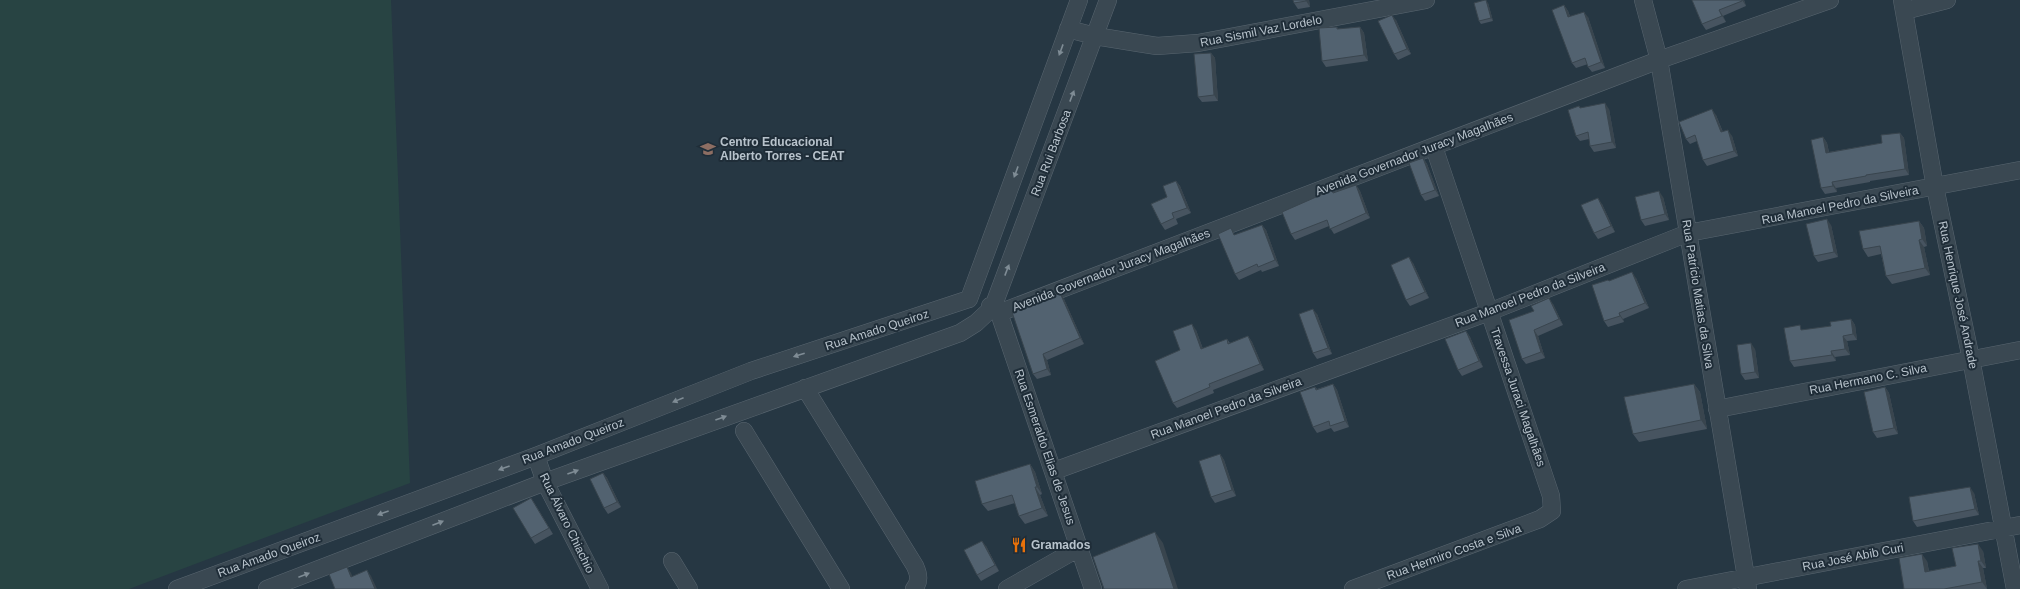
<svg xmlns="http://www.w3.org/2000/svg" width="2020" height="589" font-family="Helvetica,sans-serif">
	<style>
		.green { fill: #284443 }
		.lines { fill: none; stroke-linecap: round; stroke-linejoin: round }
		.minor-casing { stroke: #596670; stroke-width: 18 }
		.minor { stroke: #3a4852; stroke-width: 17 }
		.wall { fill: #475460 }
		.shaded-wall { fill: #39454e }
		.building { fill: #526270; stroke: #39454e }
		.oneway { fill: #7f8c95 }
		.labels { text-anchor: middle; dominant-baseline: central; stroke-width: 4; stroke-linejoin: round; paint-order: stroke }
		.street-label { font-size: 12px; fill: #b8c3cc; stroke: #1f2d38 }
		.poi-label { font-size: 12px; font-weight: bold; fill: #b8c3cc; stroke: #1f2d38; text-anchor: start }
	</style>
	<rect width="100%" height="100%" fill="#263743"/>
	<!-- green -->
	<path class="green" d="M0,0h391l19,483 -281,106h-129z"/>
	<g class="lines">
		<!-- minor casing -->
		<g class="minor-casing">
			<path id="minor" d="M1643,0l16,60 89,529
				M1902,0l33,187 36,172 44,230
				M1904,11l43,-11
				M1068,29l27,7 43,7 19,3 41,-3 228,-43
				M969,299l110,-299
				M990,306l9,7 94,276
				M999,313l660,-253 171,-60
				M805,388l110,178c4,9 5,15 -1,23
				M1717,409l303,-59
				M744,431l97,158
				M536,456l9,26 55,107
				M1054,471l435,-159 199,-79 332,-63
				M672,561l17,28
				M177,589l359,-133 215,-85 218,-72
				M267,589l278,-107 415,-149 16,-10 17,-16 115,-307
				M1007,589l72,-41
				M1353,589l187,-70 12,-8 -1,-15 -117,-349
				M1686,589l334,-64"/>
		</g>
		<!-- minor -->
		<use href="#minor" class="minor"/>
	</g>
	<!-- wall -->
	<path class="wall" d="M1309,0l1,7 -12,2 -4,-6z
		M1692,0h52l2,6 -23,10 3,6 -20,8 -4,-6z
		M1488,3l5,18 -12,3 -2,-3z
		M1564,5l4,6 2,5 18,1 17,51 -13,4 -4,-5v-3l-12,4 -4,-5z
		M1396,20l15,34 -13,6 -4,-6z
		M1337,27l1,2 22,-2 4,6 4,28 -42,6 -4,-6z
		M1211,53l4,5 3,43 -16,1 -4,-5z
		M1579,106l1,2 29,1 7,39 -22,4 -4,-6 -1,-7 -9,2 -4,-5z
		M1716,115l7,17 9,4 6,20 -31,10 -4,-6 -6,-19 -7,3 -4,-5z
		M1900,133l4,5 5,37 -39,6v1l-34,6 1,4 -12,2 -4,-6 2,-51 4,6 2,9 53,-9z
		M1423,158l4,6 12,32 -14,5 -4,-6z
		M1176,181l4,5 11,27 -15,6 2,5 -13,6 -4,-6 6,-27z
		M1356,185l4,6 10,27 -36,16 -5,-8 -34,14 -4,-6 41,-44 2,2z
		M1663,197l6,23 -24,6 -4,-6z
		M1602,204l13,28 -17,7 -4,-6z
		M1919,221l5,7 3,18 -3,1 6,28 -38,9 -6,-8 -5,-22 -13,3 -5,-8z
		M1262,225l4,5 13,36 -17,6 -1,-2 -22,10 -4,-6v-39z
		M1831,225l7,32 -20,5 -4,-6z
		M1413,263l16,35 -19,8 -4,-6z
		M1636,278l13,30 -26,11 1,3 -16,5 -4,-6 4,-41 1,1z
		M1064,299l20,45 -37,16 4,15 -14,4 -4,-5z
		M1553,304l10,21 -25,11 7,22 -19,6 -4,-5 12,-48z
		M1317,314l15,40 -15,5 -4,-6z
		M1851,319l4,6 2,15 -10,1 3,14 -15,2 1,4 -42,6 -4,-6 13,-31 28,-4z
		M1196,330l7,19 24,-10 3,4 18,-7 4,6 12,28 -51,20 1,3 -37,15 -4,-5 7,-53z
		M1466,331l4,6 13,30 -21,9 -4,-6z
		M1755,349l4,29 -14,2 -4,-6z
		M1333,384l4,6 12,37 -15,5 -3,-4 -14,5 -4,-6 2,-40 2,2z
		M1694,384l6,8 7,37 -68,13 -6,-8z
		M1885,387l4,6 9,41 -21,4 -4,-6z
		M1220,454l4,6 12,36 -21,7 -4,-6z
		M1030,464l5,8 7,22 -2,1 8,21 -23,8 -6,-8 -4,-13 -27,8 -6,-7z
		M603,473l4,5 14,29 -13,7 -4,-6z
		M1974,493l5,22 -62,12 -4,-6z
		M531,498l4,6 18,30 -18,10 -4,-6z
		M986,546l13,25 -18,10 -4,-6z
		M1983,551l3,17h-3l4,21h-83l23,-28 2,10 27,-5z"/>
	<!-- shaded-wall -->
	<path class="shaded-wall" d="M1306,0h3l1,7 -4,-6z
		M1486,0l2,3 5,18 -2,-3z
		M1742,0h2l2,6z
		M1564,5l4,6 4,11 -4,-5z
		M1719,10l4,6 3,6 -4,-6z
		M1584,12l4,5 17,51 -4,-6z
		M1392,15l4,5 15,34 -4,-5z
		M1360,27l4,6 4,28 -4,-6z
		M1211,53l4,5 3,43 -4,-6z
		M1605,103l4,6 7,39 -4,-6z
		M1712,109l4,6 9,23 -4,-6z
		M1728,130l4,6 6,20 -4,-5z
		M1900,133l4,5 5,37 -4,-6z
		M1823,137l4,6 3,15 -4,-5z
		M1423,158l4,6 12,32 -4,-6z
		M1176,181l4,5 11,27 -4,-5z
		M1832,182l4,6 1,4 -4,-6z
		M1356,185l4,6 10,27 -4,-5z
		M1659,191l4,6 6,23 -4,-6z
		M1598,198l4,6 13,28 -4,-6z
		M1827,219l4,6 7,32 -4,-5z
		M1919,221l5,7 3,18 -5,-7z
		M1262,225l4,5 13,36 -4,-6z
		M1919,240l5,7 6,28 -5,-7z
		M1409,257l4,6 16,35 -4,-6z
		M1632,272l4,6 13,30 -4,-5z
		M1060,293l4,6 20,45 -4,-6z
		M1549,298l4,6 10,21 -4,-6z
		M1313,309l4,5 15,40 -4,-6z
		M1619,313l4,6 1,3 -4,-6z
		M1851,319l4,6 2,15 -4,-6z
		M1192,324l4,6 9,25 -4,-6z
		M1534,330l4,6 7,22 -4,-6z
		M1466,331l4,6 13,30 -4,-6z
		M1248,336l4,6 12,28 -4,-6z
		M1843,336l4,5 3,14 -5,-6z
		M1751,343l4,6 4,29 -4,-6z
		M1831,351l4,6 1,4 -4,-6z
		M1043,354l4,6 4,15 -4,-6z
		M1333,384l4,6 12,37 -4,-6z
		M1694,384l6,8 7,37 -6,-9z
		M1885,387l4,6 9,41 -4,-6z
		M1220,454l4,6 12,36 -4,-6z
		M1030,464l5,8 7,22 -5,-7z
		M603,473l4,5 14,29 -4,-5z
		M1035,487l5,8 8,21 -6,-8z
		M1970,487l4,6 5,22 -4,-6z
		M531,498l4,6 18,30 -4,-6z
		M1155,532l8,11 15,46h-4z
		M982,541l4,5 13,25 -4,-6z
		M1978,544l5,7 3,17 -5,-7z
		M1922,554l5,7 3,18 -5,-7z
		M1978,561l5,7 4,21 -5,-7z
		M347,567l4,6 4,10 -4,-6z
		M367,570l4,6 6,13h-2z"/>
	<!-- building -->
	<path class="building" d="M1293,0h13v1l-12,2z
		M1485,0h1l5,18 -12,3 -5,-18z
		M1692,0h50v1l-23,9 3,6 -20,8z
		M1564,5l4,12 16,-5 17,50 -13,5 -3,-9 -13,5 -20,-53z
		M1392,15l15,34 -13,5 -16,-33z
		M1337,27v2l23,-2 4,28 -42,6 -3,-33z
		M1211,53l3,42 -16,2 -4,-43z
		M1605,103l7,39 -22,4 -2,-14 -12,4 -8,-26 11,-4 1,2z
		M1712,109l9,23 7,-2 6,21 -31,9 -8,-25 -9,4 -7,-17z
		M1900,133l5,36 -39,6v1l-34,6 1,4 -12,2 -10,-48 12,-3 3,16 56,-10 -1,-8z
		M1423,158l12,32 -14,5 -12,-32z
		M1176,181l11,27 -15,5 2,5 -13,6 -10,-20 16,-7 -4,-11z
		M1356,185l10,28 -36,16 -3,-9 -36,14 -9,-22 50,-22 1,3z
		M1659,191l6,23 -24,6 -6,-23z
		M1598,198l13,28 -17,7 -13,-28z
		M1827,219l7,33 -20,4 -8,-32z
		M1919,221l3,18 -3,1 6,28 -39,8 -6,-30 -17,3 -4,-18z
		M1262,225l13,35 -17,7 -1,-3 -22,10 -17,-40 13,-6 3,7z
		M1409,257l16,35 -19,8 -15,-35z
		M1632,272l13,31 -26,10 1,3 -16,5 -12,-36 16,-5 1,1z
		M1060,293l20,45 -37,16 4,15 -14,5 -21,-62z
		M1549,298l10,21 -25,11 7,22 -19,7 -13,-39 25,-9 -3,-5z
		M1313,309l15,39 -15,5 -14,-39z
		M1851,319l2,15 -10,2 2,13 -14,2 1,4 -42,6 -6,-33 16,-3 1,5 30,-4 -1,-4z
		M1192,324l9,25 26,-10 1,5 20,-8 12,28 -51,20 1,3 -37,16 -18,-42 25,-11 -7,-19z
		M1466,331l13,30 -21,9 -13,-31z
		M1751,343l4,29 -14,2 -4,-29z
		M1333,384l12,37 -15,5 -1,-5 -16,6 -13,-35 15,-5 1,3z
		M1694,384l7,36 -68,14 -9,-37z
		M1885,387l9,41 -21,4 -9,-40z
		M1220,454l12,36 -21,7 -12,-36z
		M1030,464l7,23h-2l7,21 -23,8 -7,-21 -30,9 -7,-23z
		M603,473l14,29 -13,6 -14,-29z
		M1970,487l5,22 -62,12 -4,-24z
		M531,498l18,30 -18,10 -18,-30z
		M1155,532l19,57h-70l-11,-32z
		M982,541l13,24 -18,10 -13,-25z
		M1978,544l3,17h-3l4,21 -38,7h-40l-5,-31 23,-4 3,18 31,-6 -4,-18z
		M347,567l4,10 16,-7 8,19h-40l-6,-15z"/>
	<!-- one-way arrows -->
	<defs><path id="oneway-solid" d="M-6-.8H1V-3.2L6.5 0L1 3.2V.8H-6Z"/></defs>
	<g class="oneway">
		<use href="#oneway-solid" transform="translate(1061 50) rotate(110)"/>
		<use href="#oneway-solid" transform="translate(1072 96) rotate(-69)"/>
		<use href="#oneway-solid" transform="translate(1016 172) rotate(110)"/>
		<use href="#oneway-solid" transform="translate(1007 270) rotate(-69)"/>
		<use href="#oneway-solid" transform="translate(799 355) rotate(162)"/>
		<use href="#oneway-solid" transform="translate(678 400) rotate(158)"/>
		<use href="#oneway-solid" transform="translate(721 418) rotate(-20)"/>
		<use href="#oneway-solid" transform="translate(504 468) rotate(160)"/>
		<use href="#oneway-solid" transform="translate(573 472) rotate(-20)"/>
		<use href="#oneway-solid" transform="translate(383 513) rotate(160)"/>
		<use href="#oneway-solid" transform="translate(438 523) rotate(-21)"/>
		<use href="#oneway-solid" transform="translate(304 575) rotate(-21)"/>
	</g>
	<!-- icons -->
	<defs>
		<g id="school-bare" transform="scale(1.2)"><path d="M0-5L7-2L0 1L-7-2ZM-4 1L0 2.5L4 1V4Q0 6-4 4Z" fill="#8d6e63" stroke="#1f2d38" stroke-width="2.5" paint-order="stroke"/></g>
		<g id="restaurant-bare" transform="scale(1.2)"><path d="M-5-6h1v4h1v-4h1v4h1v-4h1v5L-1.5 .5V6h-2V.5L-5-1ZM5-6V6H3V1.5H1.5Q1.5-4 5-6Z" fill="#e8710a" stroke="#1f2d38" stroke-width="2.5" paint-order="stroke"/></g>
	</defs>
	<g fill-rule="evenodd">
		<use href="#school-bare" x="708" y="149"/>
		<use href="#restaurant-bare" x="1019" y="545"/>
	</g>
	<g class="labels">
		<!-- street labels -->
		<g class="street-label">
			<text transform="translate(1261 31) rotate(-11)">Rua Sismil Vaz Lordelo</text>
			<text transform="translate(1051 153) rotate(-69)">Rua Rui Barbosa</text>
			<text transform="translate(1414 154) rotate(-21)">Avenida Governador Juracy Magalhães</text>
			<text transform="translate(1840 205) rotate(-11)">Rua Manoel Pedro da Silveira</text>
			<text transform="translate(1111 270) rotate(-21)">Avenida Governador Juracy Magalhães</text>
			<text transform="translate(1698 294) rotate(81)">Rua Patrício Matias da Silva</text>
			<text transform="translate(1530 295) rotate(-21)">Rua Manoel Pedro da Silveira</text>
			<text transform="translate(1958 295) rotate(78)">Rua Henrique José Andrade</text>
			<text transform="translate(877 330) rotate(-18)">Rua Amado Queiroz</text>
			<text transform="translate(1868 379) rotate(-11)">Rua Hermano C. Silva</text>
			<text transform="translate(1518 397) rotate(71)">Travessa Juraci Magalhães</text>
			<text transform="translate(1226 408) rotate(-20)">Rua Manoel Pedro da Silveira</text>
			<text transform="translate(573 441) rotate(-21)">Rua Amado Queiroz</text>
			<text transform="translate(1045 447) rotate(71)">Rua Esmeraldo Elias de Jesus</text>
			<text transform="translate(567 523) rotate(64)">Rua Álvaro Chiachio</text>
			<text transform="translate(1454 552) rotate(-20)">Rua Hermiro Costa e Silva</text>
			<text transform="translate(269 555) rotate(-20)">Rua Amado Queiroz</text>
			<text transform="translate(1853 557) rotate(-11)">Rua José Abib Curi</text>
		</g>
		<!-- poi labels -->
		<g class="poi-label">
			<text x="720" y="142">Centro Educacional<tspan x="720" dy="14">Alberto Torres - CEAT</tspan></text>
			<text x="1031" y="545">Gramados</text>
		</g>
	</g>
</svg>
